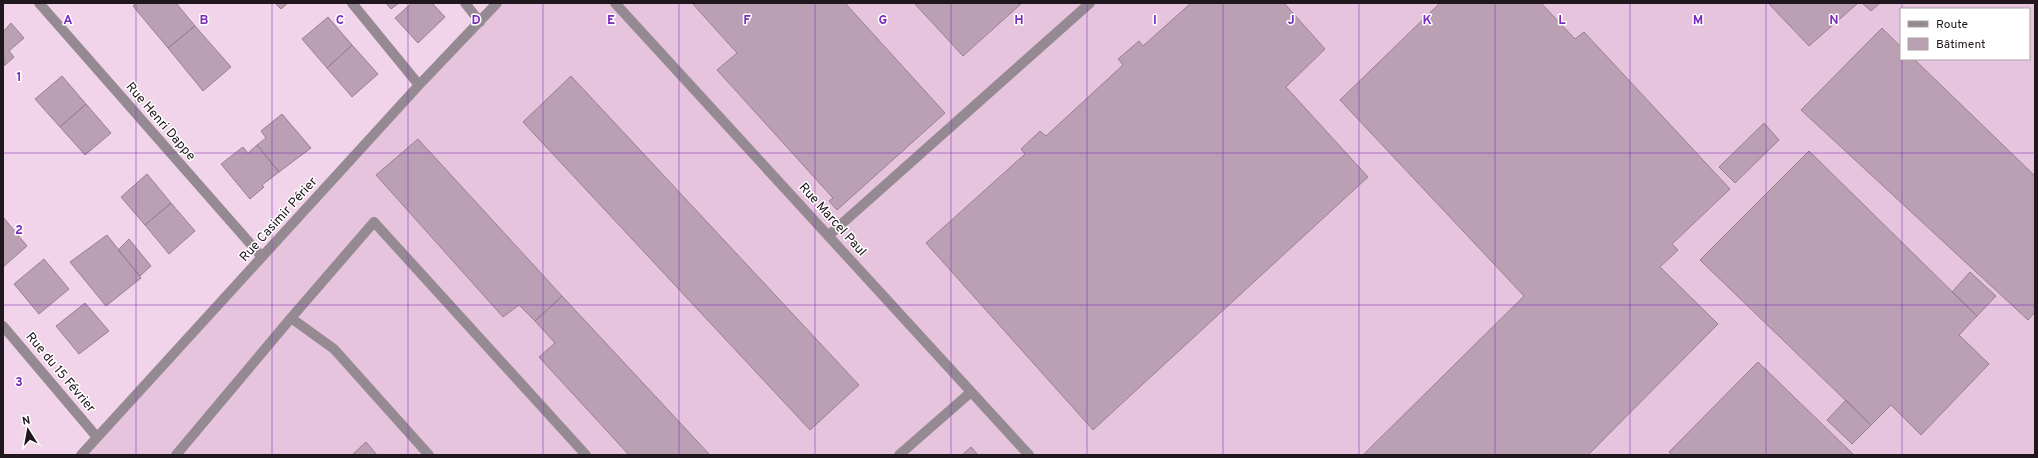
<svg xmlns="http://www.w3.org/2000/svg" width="2038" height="458" font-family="Overpass,sans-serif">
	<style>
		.built { fill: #e7c4dd; fill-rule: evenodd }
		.building { fill: #bba0b4; stroke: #997f92 }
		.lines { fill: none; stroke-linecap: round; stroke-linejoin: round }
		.minor { stroke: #958992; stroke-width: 10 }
		.grid { fill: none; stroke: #7b2cbf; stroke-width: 1; stroke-opacity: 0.55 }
		.labels { text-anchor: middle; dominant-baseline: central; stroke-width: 3; stroke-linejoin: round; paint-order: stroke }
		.street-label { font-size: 13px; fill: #20161d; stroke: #fff }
		.grid-label { font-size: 13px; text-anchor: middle; font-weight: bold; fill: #7b2cbf; stroke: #fff; stroke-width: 3; stroke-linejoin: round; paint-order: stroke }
	</style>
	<rect width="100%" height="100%" fill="#f1d4e9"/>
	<!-- built -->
	<path class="built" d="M501,3h1534v452h-1954zM1901,9h128v50h-128z"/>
	<!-- building -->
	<path class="building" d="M137,3h39l19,23 -27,22 -35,-42z
		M275,3h13l-7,6z
		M386,3h13l-8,6z
		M412,3h20l13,14 -27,26 -23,-25z
		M692,3h153l100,110 -108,97 -8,-9 4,-3 -116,-128 20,-17z
		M914,3h108l-59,53z
		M1191,3h93l41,46 -39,38 82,90 -275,253 -167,-187 99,-89 -4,-5 19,-18 6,5 77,-71 -5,-6 21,-18 4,5z
		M1440,3h101l34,36 9,-7 146,157 -58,55 6,6 -18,17 58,57 -130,131h-225l161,-159 -184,-196z
		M1768,3h90l-49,43z
		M1862,3h18l-9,8z
		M328,17l24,28 -25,23 -25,-29z
		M11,23l13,15 -15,13 5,6 -10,9 -1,-34z
		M195,26l36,41 -28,24 -35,-43z
		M1882,28l19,19v12h13l121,117v136l-7,8 -227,-210z
		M352,45l26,29 -26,23 -25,-29z
		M62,76l24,28 -26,23 -25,-28z
		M571,76l288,309 -49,45 -287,-308z
		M86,104l25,29 -26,22 -25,-28z
		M282,114l29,34 -32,24 -22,-27 9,-7 -5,-7z
		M1764,123l15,17 -44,43 -16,-16z
		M418,139l144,157 -27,25 -16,-16 -16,12 -127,-142z
		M257,145l22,27 -17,13 2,2 -14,12 -29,-35 22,-17 5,6z
		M1809,151l168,165 -18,19 30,29 -68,71 -30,-30 -20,20 -171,-165z
		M147,174l24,29 -26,22 -24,-28z
		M171,203l24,28 -26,23 -24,-29z
		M3,217l24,29 -24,21z
		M107,235l34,43 -35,28 -36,-44z
		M129,239l22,27 -11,10 -22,-26z
		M44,259l25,30 -30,25 -25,-30z
		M1970,272l26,24 -19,20 -25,-24z
		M562,296l148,159h-81l-90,-98 16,-14 -20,-22z
		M85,303l24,28 -30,23 -23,-28z
		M1758,362l96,93h-181l-4,-3z
		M1846,400l25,25 -19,19 -25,-24z
		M366,442l11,13h-25z
		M971,447l7,8h-16z"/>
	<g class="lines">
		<!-- minor -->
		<path class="minor" d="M39,3l223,254
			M352,3l67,82
			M465,3l15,19
			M615,3l414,452
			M828,236l262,-233
			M291,318l83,-96 212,233
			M3,326l93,110
			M81,455l338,-370 78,-82
			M176,455l115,-137 43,31 95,106
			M899,455l72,-63"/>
	</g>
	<!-- grid -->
	<path class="grid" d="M136,3v452M272,3v452M408,3v452M543,3v452M679,3v452M815,3v452M951,3v452M1087,3v452M1223,3v452M1359,3v452M1495,3v452M1630,3v452M1766,3v452M1902,3v6M1902,59v396M3,153h2032M3,305h2032"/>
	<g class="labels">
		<!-- street labels -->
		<g class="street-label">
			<text transform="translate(160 122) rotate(49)">Rue Henri Dappe</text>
			<text transform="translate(279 220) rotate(-48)">Rue Casimir Périer</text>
			<text transform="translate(832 220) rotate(48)">Rue Marcel Paul</text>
			<text transform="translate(60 373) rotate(50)">Rue du 15 Février</text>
		</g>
	</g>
	<g class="grid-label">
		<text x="68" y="24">A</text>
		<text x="204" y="24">B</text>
		<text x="340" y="24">C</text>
		<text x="476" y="24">D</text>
		<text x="611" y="24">E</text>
		<text x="747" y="24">F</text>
		<text x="883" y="24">G</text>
		<text x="1019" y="24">H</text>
		<text x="1155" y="24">I</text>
		<text x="1291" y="24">J</text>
		<text x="1427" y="24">K</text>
		<text x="1562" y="24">L</text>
		<text x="1698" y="24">M</text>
		<text x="1834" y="24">N</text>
		<text x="19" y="81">1</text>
		<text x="19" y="234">2</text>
		<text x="19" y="386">3</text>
	</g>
	<!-- border -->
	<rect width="2038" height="458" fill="none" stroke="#20161d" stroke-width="8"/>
	<!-- legend -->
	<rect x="1900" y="8" width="130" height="52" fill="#ffffff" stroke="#a6a2a5"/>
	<rect x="1908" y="21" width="20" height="6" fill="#958992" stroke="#a6a2a5"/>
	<text x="1936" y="28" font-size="12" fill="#20161d">Route</text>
	<rect x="1908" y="38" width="20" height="12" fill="#bba0b4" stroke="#a6a2a5"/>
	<text x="1936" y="48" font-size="12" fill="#20161d">Bâtiment</text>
	<!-- north arrow -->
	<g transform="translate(28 430) rotate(349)" stroke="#ffffff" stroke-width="3" paint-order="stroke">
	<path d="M0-3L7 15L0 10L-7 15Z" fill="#20161d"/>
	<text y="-6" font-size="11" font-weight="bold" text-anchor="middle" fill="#20161d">N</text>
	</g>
</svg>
